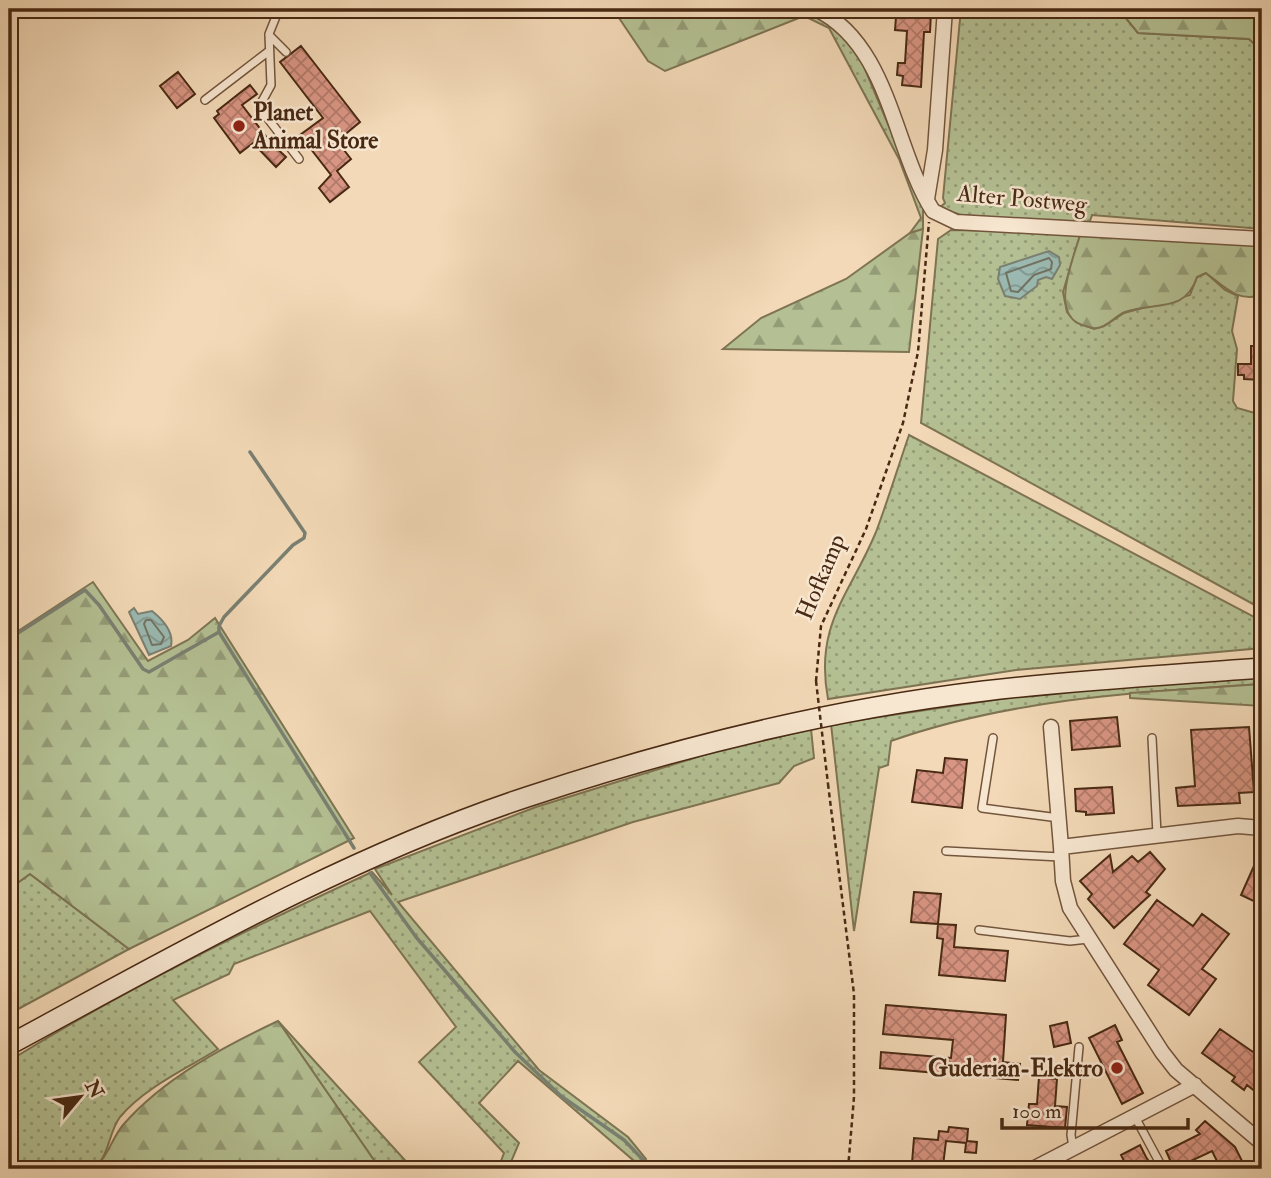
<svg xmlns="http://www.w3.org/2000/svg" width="1271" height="1178" font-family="'IM FELL Double Pica',serif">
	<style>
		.grass { fill: url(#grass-dots); stroke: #7e7453; stroke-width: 2 }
		.forest { fill: url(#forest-firs); stroke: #7e7453; stroke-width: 2 }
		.water { fill: url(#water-waves); stroke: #7a8072; stroke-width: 2 }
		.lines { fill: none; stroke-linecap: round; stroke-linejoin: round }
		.shore { stroke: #727262; stroke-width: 2 }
		.stream { stroke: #7a8072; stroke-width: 3.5 }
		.building { fill: url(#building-cross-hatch); stroke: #482913; stroke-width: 2 }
		.lane-casing { stroke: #73553c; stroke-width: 10 }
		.street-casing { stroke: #73553c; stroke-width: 17 }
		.secondary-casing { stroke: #482913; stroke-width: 22 }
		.path { stroke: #482913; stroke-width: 2.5; stroke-dasharray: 5 3.5; stroke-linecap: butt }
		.lane { stroke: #f7e6d0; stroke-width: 7 }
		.street { stroke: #f7e6d0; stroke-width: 14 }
		.secondary { stroke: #f7e6d0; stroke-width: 19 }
		.path-bridge { stroke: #482913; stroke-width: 2.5; stroke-dasharray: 5 3.5; stroke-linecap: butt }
		.poi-dot { fill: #8f2418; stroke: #f7e6d0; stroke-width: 2.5 }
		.labels { text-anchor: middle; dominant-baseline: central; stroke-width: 5; stroke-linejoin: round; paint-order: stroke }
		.poi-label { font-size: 24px; font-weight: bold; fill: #482913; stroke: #f7e6d0; text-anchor: start }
		.street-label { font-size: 24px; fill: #482913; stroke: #f7e6d0 }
	</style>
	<defs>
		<pattern id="grass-dots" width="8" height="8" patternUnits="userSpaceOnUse" patternTransform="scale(1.75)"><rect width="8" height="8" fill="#b4c093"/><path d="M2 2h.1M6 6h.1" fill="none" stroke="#949c77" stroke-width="1.8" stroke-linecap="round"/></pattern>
		<pattern id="forest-firs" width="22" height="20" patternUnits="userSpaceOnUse" patternTransform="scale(1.75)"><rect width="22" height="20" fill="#b4c093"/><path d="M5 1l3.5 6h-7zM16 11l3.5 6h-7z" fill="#949c77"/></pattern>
		<pattern id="water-waves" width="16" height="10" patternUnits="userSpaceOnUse" patternTransform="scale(1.75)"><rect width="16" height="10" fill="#9bbab2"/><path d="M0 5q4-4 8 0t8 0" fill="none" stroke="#809790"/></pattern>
		<pattern id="building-cross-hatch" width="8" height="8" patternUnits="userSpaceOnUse" patternTransform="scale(1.75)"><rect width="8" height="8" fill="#d99583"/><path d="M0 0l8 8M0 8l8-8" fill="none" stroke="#b27a6a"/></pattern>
	</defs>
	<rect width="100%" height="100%" fill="#f3d9b7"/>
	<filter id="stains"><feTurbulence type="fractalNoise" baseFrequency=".00286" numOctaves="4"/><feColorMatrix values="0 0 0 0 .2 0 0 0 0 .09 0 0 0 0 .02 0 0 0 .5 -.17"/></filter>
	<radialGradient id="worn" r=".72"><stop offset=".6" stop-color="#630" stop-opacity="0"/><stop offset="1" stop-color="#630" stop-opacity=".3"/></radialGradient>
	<!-- grass -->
	<path class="grass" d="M961,9h166l-2,8 13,16 111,6 13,12v178l-170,-14 -3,9 -128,-9 -22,-7 6,-5 -2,-5z
		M805,10l36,22 21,30 61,146v21l-13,4 11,-15 -22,-59 -70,-131 -25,-12z
		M951,230l130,2 -18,60 4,20 9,10 18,7 10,-3 20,-13 66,-18 7,-18 9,-4 19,17 13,6 -6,35 5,18 -4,52 4,7 18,5 7,54v116l-9,21 -332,-181 17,-184z
		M909,435l353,186v27l-246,22 -188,29c-14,-75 22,-104 48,-167 12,-32 22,-65 33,-97z
		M1262,675v9c-124,8 -252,15 -371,57l-3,24 -9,3 -25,163 -23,-207 203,-30z
		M811,729l3,29 -20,8 -15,17 -146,39 -235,80 141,168 89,67 18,22 -6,7 -122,-105 -39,42 40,40 -11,26h-10l6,-16 -85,-91 37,-35 -86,-116 -136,53 -5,10 -56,26 45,49c-32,20 -74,39 -98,68 -12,16 -10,39 -27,52h-84v-108c116,-72 239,-132 363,-189l20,23 -17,-26 161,-62 168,-52z
		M30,874l99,75 -120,65v-125z
		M278,1021l135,148h-33z"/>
	<!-- forest -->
	<path class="forest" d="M613,9h190l2,1 -1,6 -139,55 -17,-10z
		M1127,9h135v42l-13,-12 -111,-6 -13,-16z
		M923,229l-14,123 -186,-3 38,-31 85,-39 64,-46z
		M1081,232l181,10v53c-25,8 -38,-9 -56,-22l-9,4c-12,37 -42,24 -72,35 -10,4 -17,15 -28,16 -5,1 -10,-2 -15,-3 -34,-12 -7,-70 -1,-93z
		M93,582l55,79 40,-21 27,-22 139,220 -225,111 -99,-75 -21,15v-252z
		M1262,684v22l-132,-8v-5z
		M278,1021l102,148h-287c14,-10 19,-31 30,-44 41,-47 100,-78 155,-104z"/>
	<!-- water -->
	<path class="water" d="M1049,251l10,6 1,8 -8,14 -6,-2 -8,3 -1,6 -17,13 -15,-3 -7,-17 2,-12z
		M134,608l4,6 14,-3c10,8 22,21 19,35l-22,9 -20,-43z"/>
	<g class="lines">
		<!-- shore -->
		<path class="shore" d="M1049,258l3,4 -1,7 -17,6 -16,17 -7,-1 -5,-18z
			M146,620h5l13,17 -3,7 -9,1 -8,-21z"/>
		<!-- stream -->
		<path class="stream" d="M219,632v-6l5,-9 69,-72 11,-7 1,-5 -55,-81
			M9,650l9,-17 67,-43 14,15 44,64 6,3 70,-40 135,216
			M9,843l8,13 -8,16
			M370,873l46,64 99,115 46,44 63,44 28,29"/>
	</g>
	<!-- building -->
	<path class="building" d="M915,12l16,1 -1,19h-6l-3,55 -19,-2 1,-9 -6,-1 1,-12h7l2,-32 -12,-1 1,-13z
		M301,46l59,76 -23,19 14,18 -14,12 12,16 -19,15 -11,-14 12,-13 -31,-40 23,-17 -43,-56z
		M178,72l17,22 -18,14 -17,-22z
		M250,85l7,9 -15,11 29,38 15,14 -10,10 -23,-24 -13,10 -26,-35 5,-4 -2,-3z
		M1251,346h11v34l-18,-1v-4h-6v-11h13z
		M1117,717l3,29 -48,4 -2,-29z
		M1249,727l5,65 -15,1 1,10 -62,3 -2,-18 19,-2 -4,-56z
		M945,758l22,2 -5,48 -50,-6 5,-32 26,3z
		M1112,787l2,26 -28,2v-3l-10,-1 -1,-22z
		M1262,848v57l-21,-10z
		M1150,852l15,17 -19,23 4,3 -36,33 -26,-29 4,-5 -12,-13 30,-26 3,17 19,-16 6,6z
		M914,892l27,2 -3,30 18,1 -2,22 54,4 -3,30 -66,-6 4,-36 -6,-1 1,-14 -27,-2z
		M1157,900l36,26 9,-12 27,20 -27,35 14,10 -27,36 -41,-30 11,-15 -35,-26z
		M886,1005l120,10 -3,47 17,2 -2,16 -138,-12 1,-16 70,6 2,-18 -70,-6z
		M1067,1022l4,21 -17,4 -4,-21z
		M1115,1025l7,15 -5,2 26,51 -21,11 -33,-66z
		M1220,1029l33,23 3,-4 6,5v44l-15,-12 -3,5 -12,-9 3,-4 -33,-24z
		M1039,1077l18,2 -2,27 12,1 -2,21 -38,-3 2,-21h8z
		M1205,1121l30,26 11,22h-25l-9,-18 -38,18 -8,-18 34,-17 -4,-4z
		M949,1127l19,2 -1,12 10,1 -1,11 -11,-1 1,-9 -20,-2 -3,25 -31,-3 2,-25 24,2 1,-9 9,1z
		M1140,1145l6,12 8,12h-26l-7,-14z"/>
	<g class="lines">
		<!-- lane casing -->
		<g class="lane-casing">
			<path id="lane" d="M279,9l-10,25 2,51 -12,22 40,52
				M269,35l17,17
				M205,100l64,-49
				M993,738l-11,70 77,10
				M1152,738l5,96
				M946,851l115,6
				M979,930l91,11 18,-2
				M1134,1115l29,54
				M1073,1147l-2,-12 8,-88"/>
		</g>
		<!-- street casing -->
		<g class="street-casing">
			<path id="street" d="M816,9c74,36 77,139 117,202l23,11 306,17
				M927,199l8,-49 10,-141
				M1051,727l10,120
				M1262,828l-24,-2 -177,21 2,34 7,27 92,144 14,18 86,73
				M1033,1169l162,-84"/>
		</g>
		<!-- secondary casing -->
		<g class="secondary-casing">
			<path id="secondary" d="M9,1045c169,-91 338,-189 521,-249 145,-48 303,-87 454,-105 92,-11 185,-16 278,-23"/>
		</g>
		<!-- path -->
		<path class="path" d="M816,681l5,-55 45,-97 37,-106 15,-71 11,-130
			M828,784l26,210v103l-6,72"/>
		<!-- lane -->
		<use href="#lane" class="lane"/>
		<!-- street -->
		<use href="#street" class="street"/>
		<!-- secondary -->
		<use href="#secondary" class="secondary"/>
		<!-- path-bridge -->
		<path class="path-bridge" d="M816,681l12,103"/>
	</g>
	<!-- markers -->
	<g class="poi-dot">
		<circle cx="239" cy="126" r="7"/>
		<circle cx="1117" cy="1068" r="7"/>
	</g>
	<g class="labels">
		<!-- poi labels -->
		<g class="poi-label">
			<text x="253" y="112">Planet<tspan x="253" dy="28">Animal Store</tspan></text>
			<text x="1103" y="1068" text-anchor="end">Guderian-Elektro</text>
		</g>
		<!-- street labels -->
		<g class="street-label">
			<text transform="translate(1022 199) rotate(5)">Alter Postweg</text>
			<text transform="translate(821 577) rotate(-67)">Hofkamp</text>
		</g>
	</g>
	<!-- margin -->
	<rect width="1271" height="1178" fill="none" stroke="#f3d9b7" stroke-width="35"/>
	<rect x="10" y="10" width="1250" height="1157" fill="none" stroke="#482913" stroke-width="3.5"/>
	<rect x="18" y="18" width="1236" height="1143" fill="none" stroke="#482913" stroke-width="2"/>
	<!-- north arrow -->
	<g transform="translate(80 1097) rotate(61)" stroke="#f7e6d0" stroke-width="5" paint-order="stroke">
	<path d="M0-5L12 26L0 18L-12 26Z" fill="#482913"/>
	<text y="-10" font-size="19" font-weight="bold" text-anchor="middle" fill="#482913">N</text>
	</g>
	<!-- scale -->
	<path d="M1002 1118v10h186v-10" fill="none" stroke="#482913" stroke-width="3.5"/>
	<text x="1012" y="1118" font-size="21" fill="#482913" stroke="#f7e6d0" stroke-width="5" paint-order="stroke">100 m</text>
	<rect width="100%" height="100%" filter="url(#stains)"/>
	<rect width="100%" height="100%" fill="url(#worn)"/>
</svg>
